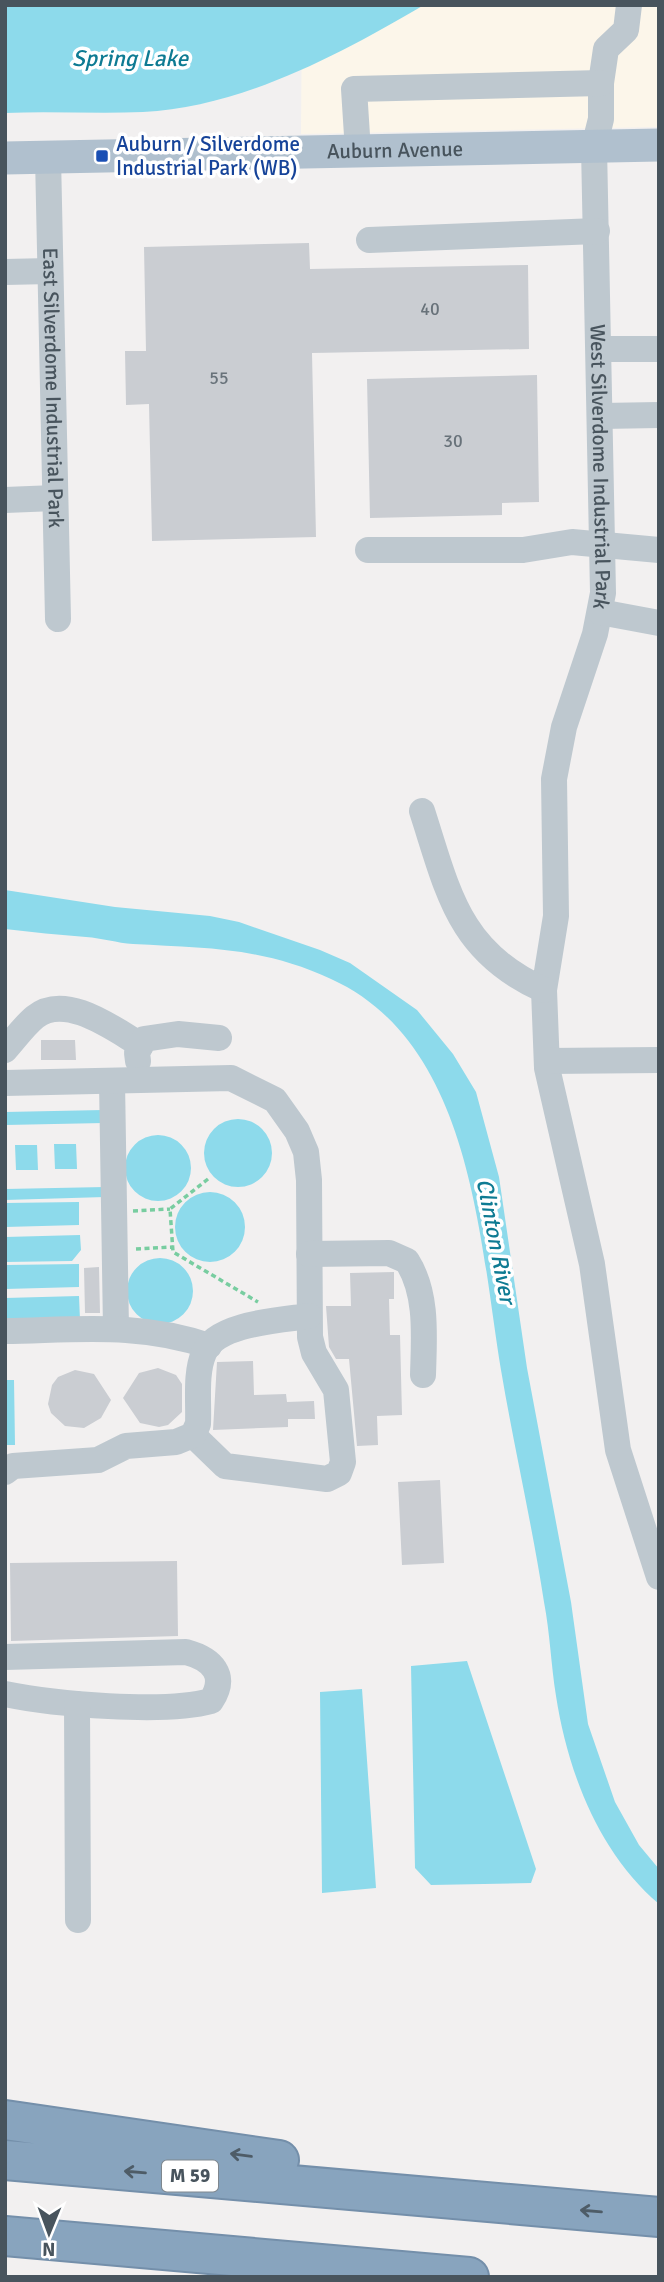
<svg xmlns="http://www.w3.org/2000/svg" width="664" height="2282" font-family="Signika,sans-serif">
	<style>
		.commercial { fill: #fcf6ea }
		.water { fill: #8ddaeb }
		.building { fill: #cacdd2 }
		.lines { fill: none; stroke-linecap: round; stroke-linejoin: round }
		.highway-casing { stroke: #748faa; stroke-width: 42 }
		.path { stroke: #78cda0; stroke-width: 3.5; stroke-dasharray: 5 3.5; stroke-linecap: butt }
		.minor { stroke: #bec8cf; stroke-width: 26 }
		.major { stroke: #b0c0ce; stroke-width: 33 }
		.highway { stroke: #88a4be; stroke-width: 38 }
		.oneway { stroke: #4e5c67 }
		.transit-dot { fill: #1a4fb4; stroke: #fff; stroke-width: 2.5 }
		.labels { text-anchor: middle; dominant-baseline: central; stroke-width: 7; stroke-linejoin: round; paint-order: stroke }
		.number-label { font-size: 18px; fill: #68727a }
		.shield { fill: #fff; stroke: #7f878e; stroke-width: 2 }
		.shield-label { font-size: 19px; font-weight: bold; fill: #48545d }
		.transit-label { font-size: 21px; fill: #164399; stroke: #fff; text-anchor: start }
		.street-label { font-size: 21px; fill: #48545d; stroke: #fff }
		.water-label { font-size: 23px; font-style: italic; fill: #0e7b93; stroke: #fff }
	</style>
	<rect width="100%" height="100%" fill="#f2f0f0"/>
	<!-- commercial -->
	<path class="commercial" d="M302,5h357v122l-358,7z"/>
	<!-- water -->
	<path class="water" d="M5,5h419c-84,49 -181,102 -281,107 -46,2 -92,-1 -138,1z
		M5,890l110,17 95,9 29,6 81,28 30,13 67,47 36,44 23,38 23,85 28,191 44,234 17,122 27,78 24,43 20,24v35c-60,-51 -91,-131 -103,-208 -5,-31 -6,-63 -12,-94 -12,-78 -30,-155 -43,-232 -22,-133 -29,-327 -170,-391 -69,-32 -125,-31 -198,-35 -16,-1 -31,-6 -47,-7 -27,-2 -54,-5 -81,-8z
		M103,1110l1,13 -99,2v-13z
		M204 1153a34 34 0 1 1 68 0a34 34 0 1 1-68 0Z
		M125 1168a33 33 0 1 1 66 0a33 33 0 1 1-66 0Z
		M54,1144h22l1,25h-22z
		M15,1145h22l1,25h-22z
		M105,1187v10l-100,3v-11z
		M175 1227a35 35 0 1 1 70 0a35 35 0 1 1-70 0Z
		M79,1202v23l-74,2v-24z
		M80,1235l1,15 -9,11 -67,1v-25z
		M127 1291a33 33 0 1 1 66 0a33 33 0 1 1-66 0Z
		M79,1264v23l-74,2v-24z
		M79,1296l1,24 -75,2v-24z
		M5,1380h9l1,65h-10z
		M467,1661l69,208 -5,14 -100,2 -16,-17 -4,-202z
		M362,1689l14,199 -54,5 -2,-201z"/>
	<!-- building -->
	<path class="building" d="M309,243l1,26 218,-4 1,84 -217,4 4,184 -164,4 -3,-137 -23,1 -1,-54h21l-2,-104z
		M537,375l2,127 -37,1v12l-132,3 -3,-139z
		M41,1040h34l1,20h-35z
		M99,1267l1,46h-15l-1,-45z
		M394,1272v27h-5l1,36h10l2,80 -25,1 1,29 -21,1 -8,-87h-13l-7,-12 -3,-41h25l-1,-33z
		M253,1361l1,34 32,-1 1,8 27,-1 1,18h-27v8l-75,3 4,-68z
		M158,1368l18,7 6,9v28l-14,13 -9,2 -19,-4 -17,-25 16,-25z
		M75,1370l19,4 17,26 -10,18 -17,10 -19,-2 -14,-13 -3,-9 4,-19 6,-8z
		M440,1480l4,83 -42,2 -4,-83z
		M177,1561l1,75 -167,5 -1,-78z"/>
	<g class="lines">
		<!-- highway casing -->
		<g class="highway-casing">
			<path id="highway" d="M5,2120l274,40
				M5,2160l654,57
				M5,2236l464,41"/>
		</g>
		<!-- path -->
		<path class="path" d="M208,1179l-38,30 3,43 85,50
			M133,1211l37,-2
			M136,1249l37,-2"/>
		<!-- minor -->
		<g class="minor">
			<path id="s1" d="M629,5l-3,25 -20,19 -5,34v36l-7,28 9,446 -8,41 -31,93 -10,52 2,137 -12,74 3,78 45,196 26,186 41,127"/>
			<path d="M358,151l-4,-62 247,-6"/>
			<path id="s2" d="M48,157l10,462"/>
			<path d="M369,240l228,-9"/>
			<path d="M5,272l45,-1"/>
			<path d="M599,349h60"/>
			<path d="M601,416l58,-1"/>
			<path d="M5,500l50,-2"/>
			<path d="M368,550h155l49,-8 87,8"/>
			<path d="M600,612l59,11"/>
			<path d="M422,811c26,80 36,141 122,179"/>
			<path d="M5,1050c10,-11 19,-24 30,-33 31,-25 80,13 106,28"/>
			<path d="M138,1061l-1,-8 7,-14 34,-5 41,4"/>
			<path d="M547,1061l112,-1"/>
			<path d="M112,1081l4,248"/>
			<path d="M5,1083l226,-5 44,22 22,31 9,21 3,28 1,157 4,16 22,37 7,72 -4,11 -12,6 -102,-13 -32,-31"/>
			<path d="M309,1254l80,-1 18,8c21,33 17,76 16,114"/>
			<path d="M5,1331c72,-1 134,-9 204,15"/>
			<path d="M5,1472l8,-6 85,-6 28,-14 50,-4 17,-7 5,-11c1,-22 -3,-51 6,-71 12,-30 78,-33 105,-37"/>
			<path d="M5,1657l181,-5c26,7 42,23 25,49 -47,13 -157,3 -206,-7"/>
			<path d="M77,1704l1,216"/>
		</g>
		<!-- major -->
		<path class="major" id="s3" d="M5,158l654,-13"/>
		<!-- highway -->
		<use href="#highway" class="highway"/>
	</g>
	<!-- one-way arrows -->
	<defs><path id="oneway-shaft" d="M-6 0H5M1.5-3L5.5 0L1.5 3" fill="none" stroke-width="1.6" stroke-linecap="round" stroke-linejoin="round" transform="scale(1.75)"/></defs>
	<g class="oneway">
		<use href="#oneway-shaft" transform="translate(241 2155) rotate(-172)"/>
		<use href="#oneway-shaft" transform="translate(135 2172) rotate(-175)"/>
		<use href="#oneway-shaft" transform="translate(591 2211) rotate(-175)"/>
	</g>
	<!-- markers -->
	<rect class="transit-dot" x="95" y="149" width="14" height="14" rx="3.5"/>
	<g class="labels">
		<!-- number labels -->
		<g class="number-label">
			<text x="430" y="309">40</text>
			<text x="219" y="378">55</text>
			<text x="453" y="441">30</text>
		</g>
		<!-- shield labels -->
		<rect class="shield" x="162" y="2160.5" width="56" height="31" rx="5"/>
		<g class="shield-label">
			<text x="190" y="2176">M 59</text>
		</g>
		<!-- transit labels -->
		<g class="transit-label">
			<text x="116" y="144">Auburn / Silverdome<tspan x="116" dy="24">Industrial Park (WB)</tspan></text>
		</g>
		<!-- street labels -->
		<g class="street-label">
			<text stroke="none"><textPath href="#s3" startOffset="390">Auburn Avenue</textPath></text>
			<text stroke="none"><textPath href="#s2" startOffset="231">East Silverdome Industrial Park</textPath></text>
			<text stroke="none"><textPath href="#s1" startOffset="472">West Silverdome Industrial Park</textPath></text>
		</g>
		<!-- water labels -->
		<g class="water-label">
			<text x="130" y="58">Spring Lake</text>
			<text transform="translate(496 1241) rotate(79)">Clinton River</text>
		</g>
	</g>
	<!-- border -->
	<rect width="664" height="2282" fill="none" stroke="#48545d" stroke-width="14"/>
	<!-- north arrow -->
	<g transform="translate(49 2233) rotate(181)" stroke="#ffffff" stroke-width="5" paint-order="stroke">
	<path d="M0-5L12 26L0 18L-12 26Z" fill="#48545d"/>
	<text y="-10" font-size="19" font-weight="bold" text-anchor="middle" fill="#48545d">N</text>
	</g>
</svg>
